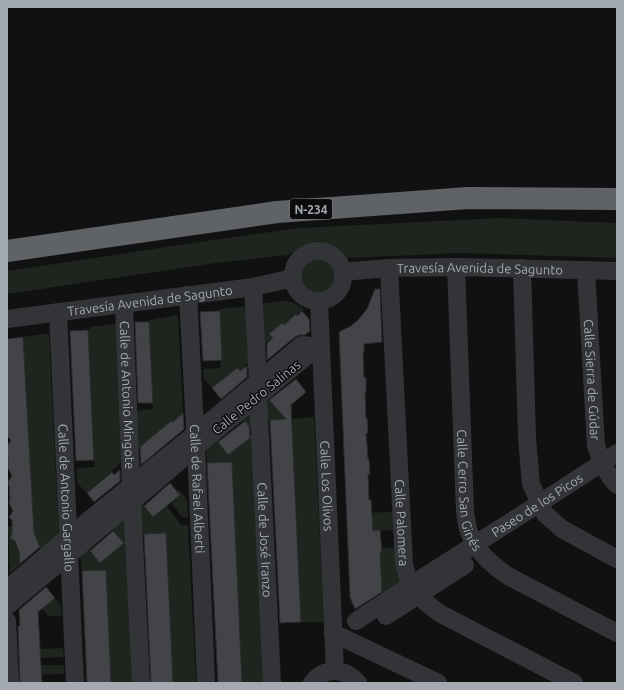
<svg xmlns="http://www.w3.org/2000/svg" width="624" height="690" font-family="Ubuntu,sans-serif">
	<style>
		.green { fill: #1e241e }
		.building { fill: #434447; stroke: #2b2c2e }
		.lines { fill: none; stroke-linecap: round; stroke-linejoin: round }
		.minor { stroke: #333437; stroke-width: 18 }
		.highway { stroke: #5f6267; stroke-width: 22 }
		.labels { text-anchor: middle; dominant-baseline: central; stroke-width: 3; stroke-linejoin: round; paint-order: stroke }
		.shield { fill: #0c0c0d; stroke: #767b80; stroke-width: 1 }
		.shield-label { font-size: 12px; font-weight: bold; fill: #a4aab1 }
		.street-label { font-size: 13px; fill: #a4aab1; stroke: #0c0c0d }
	</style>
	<rect width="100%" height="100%" fill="#111112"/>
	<!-- green -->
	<path class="green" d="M501,218l116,5v35l-157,-5 -114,5 -27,-17 -31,14 -72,8 -209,31v-23l213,-32 80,-11z
		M302 276a16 16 0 1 1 32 0a16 16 0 1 1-32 0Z
		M281,301c9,-1 15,3 23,8l-20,16 -2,-2 -12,11 3,4 -12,11 -3,-45z
		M250,306l2,55 -12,10 -3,-3 -25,20 -8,-9 -1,-10 18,-1 -1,-8h2l-2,-51z
		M178,315l5,98 -10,9 -2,-1 -36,31 -2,-41 20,-2 -4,-89z
		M120,323l6,135 -39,35 -10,-10v-15l18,-1 -7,-137 2,-1v-2z
		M49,333l10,205 -15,15 -6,-8 -5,-11 -10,-197z
		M268,398l13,15 6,-5 5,5v6l22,-2 10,205h-23l-9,-203 -28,2 -1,-19z
		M254,409l10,273 -22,1 -10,-221 -25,1 -1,-14 11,-8 11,14 27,-22 -12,-14z
		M179,490l8,9 1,19 -6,-1 -11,-14 9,-8 -3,-4z
		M141,503l12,14 14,-11 14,19h7l8,158h-23l-8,-150 -26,2z
		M398,511v19l-27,1v-18z
		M129,513l4,170h-22l-5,-113 -24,1 -2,-18 7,-5 13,15 23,-20 -14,-17z
		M8,527h4v12l4,1v3l3,8h1l1,3 -2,2v2l3,3 -12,10z
		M399,547l5,38 -22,13 -2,-46h2l-1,-3z
		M55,598l6,7 1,11h-14l-6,-7z
		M63,648l1,9 -23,1 -1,-9z
		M41,665h23v9l-22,1z"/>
	<!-- building -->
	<path class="building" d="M375,289h5l2,53 -18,2v8h-1l1,26 2,-1v15h-1l1,27 1,-1 1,15h-2l2,26h1l1,15h-2l1,26h2l2,31 7,-1 2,22h-2l2,40 -27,17 -5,-12 -11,-265 12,-6 7,-6 9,-11z
		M220,311l2,49 -19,1 -3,-49z
		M302,311l7,8 1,12 -5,4h-6l-4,2 -28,23v-16l6,-6 -4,-4 13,-11 2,2 12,-11 1,2z
		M135,322h14l4,81h-15z
		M88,330l6,130 -18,1 -6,-130z
		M23,337l11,196 6,14 -30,25v-1l10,-8 -1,-12 -4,-10 -5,-3 2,-4v-14l-3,-3 4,-6 -4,-8 1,-3 -1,-15 -1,-3 4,-6 -4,-8v-10l-1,-8v-3l4,-7 -4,-4v-97z
		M247,366v11l-26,22 -9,-11 25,-20 3,3z
		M296,379l10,13 -15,13 10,217 -21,1 -10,-203 16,-1 -17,-19z
		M183,413l1,16 -43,36 -1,-18 31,-26 2,1z
		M245,421l4,5 1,12 -22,17 -10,-13z
		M232,462l10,221h-24l-11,-220z
		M120,470v11l-26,21 -7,-9 25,-21 2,3z
		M170,483l10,12 -27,22 -9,-11z
		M113,531l11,12 -24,20 -10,-12z
		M166,533l7,150h-22l-7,-149z
		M106,570l5,113h-24l-5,-112z
		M46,587l9,11 -17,14 4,71h-22l-2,-57h2l-1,-16z"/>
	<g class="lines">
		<!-- minor -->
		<g class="minor">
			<circle cx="318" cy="276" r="25"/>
			<path id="s1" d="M456,267l9,244c1,7 2,15 4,21 8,20 22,32 39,44l109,57"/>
			<path id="s2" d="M389,268l15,296c2,6 3,13 6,18 6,14 19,24 31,32l133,69"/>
			<path d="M522,268l5,170 4,46 14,30 17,15 55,30"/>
			<path id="s3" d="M586,270l10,176c5,14 10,28 21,39"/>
			<path id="s4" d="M342,272l47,-4 67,-1 161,4"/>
			<path d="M253,287l5,94"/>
			<path id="s5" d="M188,295l8,152 10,236"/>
			<path id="s6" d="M319,301l16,370"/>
			<path id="s7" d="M124,304l7,182"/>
			<path id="s8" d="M58,312l17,371"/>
			<path id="s9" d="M7,319l246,-32 40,-9"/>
			<path id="s10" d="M258,396l14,287"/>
			<path d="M132,502l9,181"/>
			<path d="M7,589l61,-52 127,-103 107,-89 9,1 -3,9 -112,92 -64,55 -125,104"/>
			<path d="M386,616l79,-51"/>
			<path d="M7,621l3,62"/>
			<path id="s11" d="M356,621l55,-36 129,-82 77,-50"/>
			<path d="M333,633l105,50"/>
			<path d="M312,683c13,-17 33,-15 46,0"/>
		</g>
		<!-- highway -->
		<path class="highway" d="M7,251l270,-39 191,-14 149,1"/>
	</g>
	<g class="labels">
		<!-- shield labels -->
		<rect class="shield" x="290" y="199" width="42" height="20" rx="3"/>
		<g class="shield-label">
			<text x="311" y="209">N-234</text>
		</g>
		<!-- street labels -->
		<g class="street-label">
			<text stroke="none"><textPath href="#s4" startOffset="138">Travesía Avenida de Sagunto</textPath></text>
			<text stroke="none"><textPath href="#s9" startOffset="144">Travesía Avenida de Sagunto</textPath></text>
			<text stroke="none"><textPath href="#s3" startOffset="110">Calle Sierra de Gúdar</textPath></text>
			<text stroke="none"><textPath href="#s7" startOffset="91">Calle de Antonio Mingote</textPath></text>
			<text transform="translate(256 397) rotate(-39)">Calle Pedro Salinas</text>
			<text stroke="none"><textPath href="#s6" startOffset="185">Calle Los Olivos</textPath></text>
			<text stroke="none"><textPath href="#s5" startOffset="194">Calle de Rafael Alberti</textPath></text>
			<text stroke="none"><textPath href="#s1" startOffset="224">Calle Cerro San Ginés</textPath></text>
			<text stroke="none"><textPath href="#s8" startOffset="186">Calle de Antonio Gargallo</textPath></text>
			<text stroke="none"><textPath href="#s11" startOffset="215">Paseo de los Picos</textPath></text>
			<text stroke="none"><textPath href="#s2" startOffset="255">Calle Palomera</textPath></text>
			<text stroke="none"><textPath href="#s10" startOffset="144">Calle de José Iranzo</textPath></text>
		</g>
	</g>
	<!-- border -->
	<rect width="624" height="690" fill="none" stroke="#a4aab1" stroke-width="16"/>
</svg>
